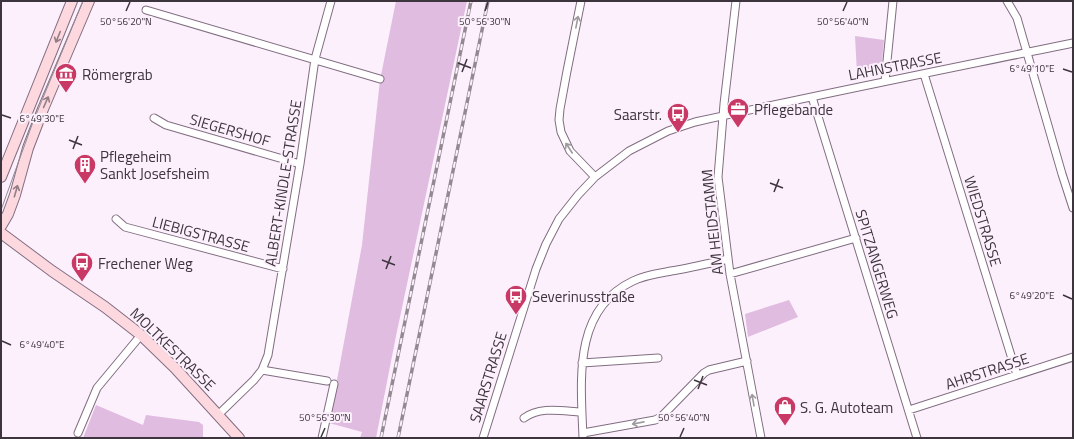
<svg xmlns="http://www.w3.org/2000/svg" width="1074" height="439" font-family="'Titillium Web',sans-serif">
	<style>
		.green { fill: #e0bce0 }
		.lines { fill: none; stroke-linecap: round; stroke-linejoin: round }
		.street-casing { stroke: #816e81; stroke-width: 9 }
		.secondary-casing { stroke: #816e81; stroke-width: 12 }
		.street { stroke: #fff; stroke-width: 7 }
		.secondary { stroke: #fdd8df; stroke-width: 10 }
		.tram { stroke: #938993; stroke-width: 1 }
		.rail-casing { stroke: #938993; stroke-width: 3.5 }
		.rail { stroke: #fdf0fd; stroke-width: 2; stroke-dasharray: 6; stroke-linecap: butt }
		.oneway { stroke: #9e9a9e }
		.oneway2 { stroke: #937e86 }
		.ticks { fill: none; stroke: #3d353d; stroke-width: 1.5 }
		.labels { text-anchor: middle; dominant-baseline: central; stroke-width: 4; stroke-linejoin: round; paint-order: stroke }
		.street-label { font-size: 15px; fill: #3d353d; stroke: #fdf0fd }
		.poi-label { font-size: 15px; fill: #3d353d; stroke: #fdf0fd; text-anchor: start }
		.ticks-label { font-size: 10px; text-anchor: middle; fill: #3d353d; stroke: #fdf0fd; stroke-width: 4; stroke-linejoin: round; paint-order: stroke }
	</style>
	<rect width="100%" height="100%" fill="#fdf0fd"/>
	<!-- green -->
	<path class="green" d="M396,1h71l-71,335 -20,102h-16l2,-6 -33,-9 33,-178 18,-165z
		M855,36l29,4 -2,22 -4,6 -21,6z
		M789,300l9,17 -50,20 -3,-23z
		M96,405l47,20 3,-10 53,7 4,3v13h-120z"/>
	<g class="lines">
		<!-- street casing -->
		<g class="street-casing">
			<path id="street" d="M581,1l-14,70 -7,38 -1,11 2,12 9,19 25,26
				M736,1l-12,103 -6,73 12,97 31,164
				M1007,1l10,17 45,156 11,34
				M146,10l234,69
				M924,74l93,301
				M885,81l8,-80
				M812,97l105,341
				M154,118l12,7 134,39
				M116,219l9,8 158,42
				M730,274l126,-36
				M582,363l76,-5
				M262,370l65,11
				M909,410l164,-53
				M218,415l36,-35 8,-10 6,-15 32,-191 15,-105 16,-58
				M524,418c16,-12 38,-7 57,-6
				M78,433l19,-45 44,-53
				M583,433l72,-13 6,-3 43,-44 5,-3 38,-9
				M322,438l12,-54
				M483,438l53,-169 10,-25 13,-25 19,-24 17,-18 34,-26 39,-20 27,-9c126,-28 252,-53 378,-79
				M583,438c-2,-57 -11,-128 50,-157 14,-7 29,-8 44,-11 17,-3 34,-7 51,-11"/>
		</g>
		<!-- secondary casing -->
		<g class="secondary-casing">
			<path id="secondary" d="M1,177l71,-176
				M1,226l7,-12 7,-19 13,-47 15,-39 46,-108
				M1,233l51,38 53,36 36,28 34,33 64,70"/>
		</g>
		<!-- street -->
		<use href="#street" class="street"/>
		<!-- secondary -->
		<use href="#secondary" class="secondary"/>
		<!-- tram -->
		<path class="tram" d="M1,210l32,-88 50,-121"/>
		<!-- rail casing -->
		<g class="rail-casing">
			<path id="rail" d="M381,438l90,-437
				M398,438l90,-437"/>
		</g>
		<!-- rail -->
		<use href="#rail" class="rail"/>
	</g>
	<!-- one-way arrows -->
	<defs><path id="oneway-shaft" d="M-6 0H5M1.5-3L5.5 0L1.5 3" fill="none" stroke-width="1.6" stroke-linecap="round" stroke-linejoin="round"/></defs>
	<g class="oneway">
		<use href="#oneway-shaft" transform="translate(577 22) rotate(-79)"/>
		<use href="#oneway-shaft" transform="translate(569 148) rotate(-123)"/>
		<use href="#oneway-shaft" transform="translate(753 400) rotate(-100)"/>
		<use href="#oneway-shaft" transform="translate(638 423) rotate(169)"/>
	</g>
	<g class="oneway2">
		<use href="#oneway-shaft" transform="translate(58 37) rotate(112)"/>
		<use href="#oneway-shaft" transform="translate(46 102) rotate(-66)"/>
		<use href="#oneway-shaft" transform="translate(16 191) rotate(-74)"/>
	</g>
	<!-- ticks -->
	<path class="ticks" d="M126,11l4,-9M485,11l3,-9M843,11l4,-9M458,63l13,5M1063,69l9,3M462,72l5,-13M2,115l9,3M69,140l13,5M73,149l5,-13M770,183l13,5M774,192l5,-13M382,260l13,5M386,269l5,-13M1063,295l9,4M2,341l9,4M694,380l13,5M698,389l5,-13M321,437l4,-9M680,437l4,-9"/>
	<!-- icons -->
	<defs>
		<g id="museum-pin" transform="scale(1.15)"><path d="M0 17L-7.5 6A9.5 9.5 0 1 1 7.5 6Z" fill="#c83a65" stroke="#fdf0fd"/><path d="M0-6L6-3V-2H-6V-3ZM-5-1h2V3h-2ZM-1-1h2V3h-2ZM3-1h2V3H3ZM-6 4H6V6H-6Z" fill="#fff"/></g>
		<g id="office-pin" transform="scale(1.15)"><path d="M0 17L-7.5 6A9.5 9.5 0 1 1 7.5 6Z" fill="#c83a65" stroke="#fdf0fd"/><path d="M-6-3h4V-5.5h4V-3h4V5H-6ZM-1-4.5V-3h2v-1.5ZM-6 0V1H6V0Z" fill="#fff"/></g>
		<g id="bus-pin" transform="scale(1.15)"><path d="M0 17L-7.5 6A9.5 9.5 0 1 1 7.5 6Z" fill="#c83a65" stroke="#fdf0fd"/><path d="M-5-6H5V4H4V6H2V4H-2V6H-4V4H-5ZM-3.5-4V0h7V-4ZM-3.5 1.2v1.5H-2V1.2ZM2 1.2v1.5H3.5V1.2Z" fill="#fff"/></g>
		<g id="building-pin" transform="scale(1.15)"><path d="M0 17L-7.5 6A9.5 9.5 0 1 1 7.5 6Z" fill="#c83a65" stroke="#fdf0fd"/><path d="M-4-6H4V6H1V3H-1V6H-4ZM-2.5-4.3h1.7v1.8h-1.7ZM.8-4.3h1.7v1.8H.8ZM-2.5-1h1.7V.8h-1.7ZM.8-1h1.7V.8H.8Z" fill="#fff"/></g>
		<g id="shop-pin" transform="scale(1.15)"><path d="M0 17L-7.5 6A9.5 9.5 0 1 1 7.5 6Z" fill="#c83a65" stroke="#fdf0fd"/><path d="M-5-2.5h2.3a2.7 3.5 0 0 1 5.4 0H5L5.5 6h-11ZM-1.5-2.5h3a1.5 2.3 0 0 0-3 0Z" fill="#fff"/></g>
	</defs>
	<g fill-rule="evenodd">
		<use href="#museum-pin" x="66" y="74"/>
		<use href="#office-pin" x="738" y="109"/>
		<use href="#bus-pin" x="678" y="114"/>
		<use href="#building-pin" x="85" y="165"/>
		<use href="#bus-pin" x="82" y="263"/>
		<use href="#bus-pin" x="516" y="296"/>
		<use href="#shop-pin" x="785" y="407"/>
	</g>
	<g class="labels">
		<!-- street labels -->
		<g class="street-label">
			<text transform="translate(895 66) rotate(-11)">LAHNSTRASSE</text>
			<text transform="translate(230 130) rotate(16)">SIEGERSHOF</text>
			<text transform="translate(283 183) rotate(-81)">ALBERT-KINDLE-STRASSE</text>
			<text transform="translate(983 221) rotate(73)">WIEDSTRASSE</text>
			<text transform="translate(712 222) rotate(-96)">AM HEIDSTAMM</text>
			<text transform="translate(201 234) rotate(15)">LIEBIGSTRASSE</text>
			<text transform="translate(877 264) rotate(73)">SPITZANGERWEG</text>
			<text transform="translate(173 349) rotate(44)">MOLTKESTRASSE</text>
			<text transform="translate(987 371) rotate(-18)">AHRSTRASSE</text>
			<text transform="translate(488 377) rotate(-73)">SAARSTRASSE</text>
		</g>
		<!-- poi labels -->
		<g class="poi-label">
			<text x="82" y="74">Römergrab</text>
			<text x="754" y="109">Pflegebande</text>
			<text x="662" y="114" text-anchor="end">Saarstr.</text>
			<text x="100" y="156">Pflegeheim<tspan x="100" dy="17">Sankt Josefsheim</tspan></text>
			<text x="98" y="263">Frechener Weg</text>
			<text x="532" y="296">Severinusstraße</text>
			<text x="800" y="407">S. G. Autoteam</text>
		</g>
	</g>
	<g class="ticks-label">
		<text x="126" y="25">50°56'20"N</text>
		<text x="485" y="25">50°56'30"N</text>
		<text x="843" y="25">50°56'40"N</text>
		<text x="1032" y="72">6°49'10"E</text>
		<text x="42" y="122">6°49'30"E</text>
		<text x="1032" y="299">6°49'20"E</text>
		<text x="42" y="348">6°49'40"E</text>
		<text x="325" y="421">50°56'30"N</text>
		<text x="684" y="421">50°56'40"N</text>
	</g>
	<!-- border -->
	<rect width="1074" height="439" fill="none" stroke="#3d353d" stroke-width="4"/>
</svg>
